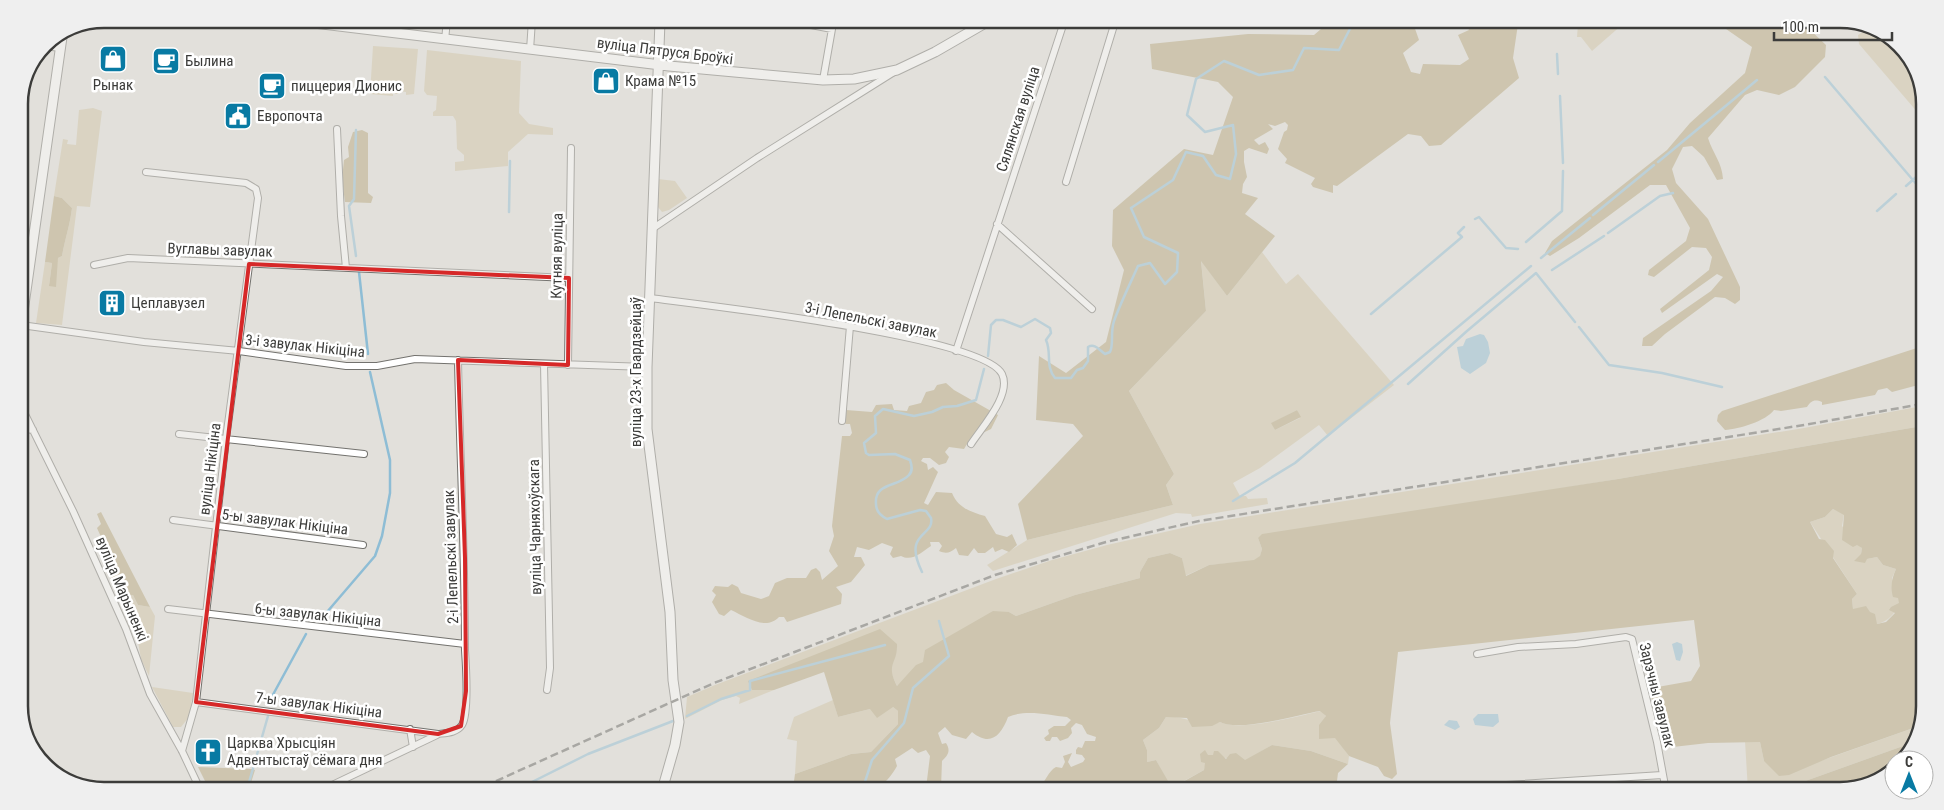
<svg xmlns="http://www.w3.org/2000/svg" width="1944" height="810" font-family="'Roboto Condensed',sans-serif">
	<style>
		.green { fill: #d0c4a5; fill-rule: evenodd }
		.forest { fill: #b5a57b; fill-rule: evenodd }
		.water { fill: #8ebdd5 }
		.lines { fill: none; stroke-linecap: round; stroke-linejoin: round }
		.stream { stroke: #8ebdd5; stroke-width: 2.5 }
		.street-casing { stroke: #73726e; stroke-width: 8 }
		.secondary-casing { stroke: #73726e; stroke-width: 11 }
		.street { stroke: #fff; stroke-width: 6 }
		.secondary { stroke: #fff; stroke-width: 9 }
		.rail { stroke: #636360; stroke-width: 2.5; stroke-dasharray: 8 4; stroke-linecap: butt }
		.marked { fill: none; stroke: #d62828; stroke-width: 4; stroke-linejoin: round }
		.labels { text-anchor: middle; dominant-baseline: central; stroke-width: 5; stroke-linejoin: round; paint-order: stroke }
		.street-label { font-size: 15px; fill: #3c3c3a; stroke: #fff }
		.poi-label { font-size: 15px; fill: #3c3c3a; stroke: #fff; text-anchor: start }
		.rim { fill: none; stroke: #3c3c3a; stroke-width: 2.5 }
	</style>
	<rect width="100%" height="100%" fill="#e2e0db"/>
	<!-- green -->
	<path class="green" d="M1578,24h45l-31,27 -11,-14h-4z
		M1873,25l35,27 16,44 -4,4 5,6v15l-66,-77 -1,-9z
		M373,46l45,3 -4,45 -8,1v-3l-6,-1 -1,3h-6v2l-23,-2z
		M427,50l94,11 -2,52 10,11 24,4v7l-25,-1 -20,18v14l-53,5v-9l9,-1v-6l-7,-6 -1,-28 -3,-5h-20v-4l3,-2 1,-14 -10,-1 -3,-4z
		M93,108l9,3 -12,96 -13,-1 -15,119 -26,-2 9,-61 7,1 -3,23 9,-28 4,-2c3,-17 8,-31 10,-48l-10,-10 -8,-2 9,-57 5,1 -1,4 9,1 3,-35z
		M658,179l17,2 12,17 -18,12 -7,2 -4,-5z
		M1262,252l24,32 12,-10 96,111 -66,51 -9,-11 -59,43 -27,15 7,13h6l2,3 19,-1 1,6 -76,13 -1,-3 -15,-1 -183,58 -6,-6 40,-25 146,-35 -7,-20 8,-11 -45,-83 77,-80 -5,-51 26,36zM1297,410l3,8 -25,12 -3,-7z
		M1922,406v20l-304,53 -360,59 4,11 -2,8 -6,4 -45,4 -24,11 -3,-18 -12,-5 -22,5 -8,14v6l-65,17 -59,21 -7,-4 -85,50 -27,24c-3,-7 -8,-15 -6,-23 3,-9 6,-8 6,-19l-144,46h21l-35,14 1,-6 -4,-2 -14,4 -37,19 2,-22 28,-12 281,-106 56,-19 55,-15 93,-21 604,-96z
		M1833,509l11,5 -2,12 20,22 -1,6 6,5 10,-2 6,8 13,4 -4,9 8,25c-6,11 -11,18 -23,21l-16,-15h-8l-1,-10 5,-5 -47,-72 15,-5z
		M133,595l5,10 12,2 5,9 -6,60 -8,-17 -4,-23 -18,-39z
		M152,687l41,6 -4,24 -8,10h-8z
		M833,700l5,17 32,-8 23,-2 5,4v13l-27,28 -20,2 -56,20 2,-33 -10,-2 7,-22z
		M1321,711l5,5 -2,5 25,35 -1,8 -37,-13 -39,-6 -27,16 -37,-6 -4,15 -33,18 -15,-28 -9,2v-12l-4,-10 16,-12 7,-11c18,-2 38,12 54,5 20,10 78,-6 101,-11z
		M1919,726l-2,15 -120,43 -17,-2 2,9h-34l-3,-50 15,1 4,19 48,3z"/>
	<!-- forest -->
	<path class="forest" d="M1328,23h85l6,17 -16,13 8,19 9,2 3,-10 37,1 9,-6 -11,-24 11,-5 -3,-6h52l-5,34 6,20 -78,67 -12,1 -8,-10 -13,-2 -71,52 -4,-1v8l-20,-6 -2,-3 4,-6 -30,-15 2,-4 -9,-10 6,-17 3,-2 1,-5 -3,-3 -10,4 -7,-2 5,5 -19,11 5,5 6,-3 4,7 -2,5 -18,-6 -5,3v11l3,15 -4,7 -1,9 16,5 -13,16 30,22 -48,60 -26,-35 5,50 -77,80 45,83 -8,11 7,20 -146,35 -9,-36 65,-68 -10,-12 -37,-4 3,-64 27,17 40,-31 18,-72 -12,-24 1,-36 71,-61 29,6 20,-58 -15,-15 -66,-13 -2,-25 98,-10 66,1z
		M1723,25h85l-1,2 19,18 -1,12 -30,30 -16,8 -22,-5 -12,5 -37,43c5,16 14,24 15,41l-6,1 -13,-23 -12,-11 -9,1 -11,22 4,14 32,36 32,68v13l-5,4 -10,-6 -10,-1 -50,37 -13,12h-10l1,-8 68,-47 12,-14 -6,-3 -55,39 -2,-4 49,-39 3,-13 -6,-9 -14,-1 -38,30 -6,-2 1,-5 37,-29 4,-13 -24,-43h-16l-71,53 -29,18 -5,-3 7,-12 115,-91 23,-27 55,-50 7,-26 -26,-18z
		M362,130l6,3v60l5,4 -2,6 -26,-1 -3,-23 2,-19 5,-3 -1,-10 5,-15z
		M54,196l8,2 10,10c-2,17 -7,31 -10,48l-4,2 -2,29 -7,-1 3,-23 -7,-1z
		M1923,346l-1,38 -30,8 -5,-4 -9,2 -3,5 -53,10v-3c-8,-3 -11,-1 -15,5l-26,4 -7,-1c-8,11 -35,19 -49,20l-8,-9 1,-6 4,-4z
		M946,383l8,7 44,25 -7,14 -21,10 -6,10 -15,-2 -4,5 4,5 -3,6 -7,2 -9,-7h-7l-2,3 6,3 1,6 5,-3 5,5 -14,31 4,2 8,-13 16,1c6,15 19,19 33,23l11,18 11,3 5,-3 5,11 -8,7 -7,-3 -7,3 -2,-5 -8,6h-7l-4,-5 -6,8 -9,-1 -3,-7c-6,5 -10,6 -17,3l3,-5 -3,-4h-9l1,4c-9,6 -19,16 -30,10l-8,2 -3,-4 3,-7 -11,-4 -13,7 -12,-3 -3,10h7l4,8 -14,17 -15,5 6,7 -1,10 -54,18 -3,-5h-5c-13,14 -33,0 -48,-7l-7,6 -5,-2 -7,-12 4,-7 -4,-4 3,-5 13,1 4,-3 6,3 3,6 20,6 8,-3 6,-13 12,-5h19l5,-8 5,-2 4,4 2,8 16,-14 -9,-15 5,-15 -2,-10 10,-90h8l2,-3 -2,-9h-4l-3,-2 3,-12 26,2 4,-7 16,-1 2,6 13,1 2,-5 12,-3 5,-11 8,-2 3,-5z
		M1297,410l4,7 -26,13 -4,-7z
		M1922,426l-3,300 -88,31 -42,18 -10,1 -15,-15 -4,-19 -52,1 -44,5 -14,-56 2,-4 39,-7 9,-15 -6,-46 -296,32 -8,71 7,51 -5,5 -8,-3 -6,-9 -29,-11 -14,-18 -16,1v-14l7,-9 -6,-5c-23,4 -80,21 -100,11l-8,4 -20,1 -5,-9 -21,-1 -7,11 -16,12 4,10v12l9,-2 16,28 32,-18 1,-7 -4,-1 -1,-8 5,-4 3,5h5l1,-4h4l8,8 4,-5 6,-1 9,7 27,-15 39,6 37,13 -10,9 -2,16 -270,-1 -1,-4 -9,4h-18c8,-6 10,-17 18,-21l6,1 3,-6 -2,-6 9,-3 -4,9 3,5 12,-5 2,-3 -3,-4 -6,-1v-4l2,-3 4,1 3,-7h10l1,-4 -9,-3 -5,-9 -6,-2 -5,5 1,5 -4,5 -8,3 -3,-4h-5l-2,4h-4l-2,-3 5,-4 -1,-4 6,-4h11l6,-6 -4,-3c-19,-2 -41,-8 -59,0 -7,19 -18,30 -36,15l-6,7 -14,-4 -7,-8 -7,6 4,11 4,-1c5,8 2,12 -4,18l-1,27h-35h20l4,-32 -4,-6 -8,3 -6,-5 -17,11 2,7c-16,29 -29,22 -60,22l-1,-4 -17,4h-26l2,-14 56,-20 20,-2 27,-28v-13l-5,-4 -16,11 -7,-9 -32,8 -14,-45 -50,18h-22l-4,-9 132,-52 17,15c1,20 -12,19 0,42l19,-21 7,-3 2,-12 68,-39 16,1 7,4 59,-21 65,-17v-6l8,-14 22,-5 12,5 4,18 23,-11 45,-5 6,-4 2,-7 -4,-11 4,-4 356,-55zM1833,509l11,6 -2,25 11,7 4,-2 5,3 -1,6 -7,7 11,2 2,-4 10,-2 6,8 13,4c-4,9 -6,18 -3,28l5,1 1,5 -8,4 -2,3 6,3 -9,9 -9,2 -2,-10 -5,-2 -4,-6 -13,3 -1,-10 5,-5 -24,-36 1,-7 -9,-11 -6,-1 -9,-17 15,-5z
		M101,512l49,95 -12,-2 -5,-10 -14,2 -14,-30 1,-19 -9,-20 4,-4 -4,-10z
		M1917,741l-15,19h-8v10l-6,7 -47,14h-59l-2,-2v-7l17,2z
		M198,767l54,2 3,1 -5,16 -43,-1z"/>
	<!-- water -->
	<path class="water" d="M1480,334l4,1 4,7 2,11 -4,10 -16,11 -9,-6 -4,-21 6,-1 3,-7z
		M1677,642l5,2 1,8 -3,9 -4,-1 -4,-16z
		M1478,714h20l1,8 -6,5 -18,-2 -2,-6z
		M1449,720l8,1 3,6 -5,3 -11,-5z"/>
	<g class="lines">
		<!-- stream -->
		<path class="stream" d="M1557,54l1,20
			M1825,77l99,116
			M1560,96l3,67
			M1658,162l99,-82
			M1906,186l18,-16
			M1877,211l19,-17
			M509,212l1,-51
			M1593,215l61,-50
			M1475,219l4,-2 27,31 12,1
			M1608,233l52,-37 13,-3
			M1526,242l36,-31 1,-40
			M356,256l-7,-50 5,-7 2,-69
			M1541,258l49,-40
			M1552,270l52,-34
			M359,272l9,82
			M1371,314l91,-77 -4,-4 6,-6
			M1579,327l30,38 53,8 60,14
			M988,356l3,-31 5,-5h7l18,7 14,-8 15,9 1,5 -5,7c6,13 -1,26 9,38h16l6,-8 6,-2 5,-7v-14c7,-4 11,3 17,7l5,-2c4,-8 0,-19 4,-31 7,-19 16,-37 24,-55l12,-3 15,21 12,-12 1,-19 -34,-16 -13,-29 42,-28 13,-28 17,4 13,19 14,4 6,-25 -3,-29 -28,7 -18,-17 9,-36 28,-18 35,14 34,-5 11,-22 35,2 14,-27
			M1408,384l59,-53 69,-58 39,49
			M1233,501l62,-38 236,-197
			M922,572c-20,-41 13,-35 9,-54l-5,-7 -6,-1 -33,9c-6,-3 -11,-7 -11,-15 -2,-22 23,-17 33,-29 4,-4 3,-9 1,-15l-15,-6 -26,1 -3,-2 -2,-10 12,-10 -1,-17 8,-7 31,7 18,-4 11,-5 14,-1 19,-6 8,-31
			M321,619l54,-63 7,-20 8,-43v-33l-20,-88
			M269,702l37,-68
			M687,716l34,-17 29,-9v-9l135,-36
			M248,786l20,-70
			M522,787l66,-33 85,-33
			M863,788l9,-28 32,-37 9,-35 36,-32 -10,-35"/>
		<!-- street casing -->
		<g class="street-casing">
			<path id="street" d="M790,21l42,8 -9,51
				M445,40l2,-20
				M43,46l18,2
				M530,50l2,-30
				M337,129l4,87 5,52
				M146,172l100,11 10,6 2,9 -32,241 -30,263 -14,49
				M1066,182l49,-160
				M997,224l95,85
				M652,229l105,-71 137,-86
				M94,265l34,-7 441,20
				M650,298c52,7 333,38 352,76 10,21 -20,53 -31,70
				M21,325l123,17 95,9 107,15h31l38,-7 232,8
				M956,351l108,-329
				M544,364l6,304 -3,22
				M568,365l3,-217
				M19,402l54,109 53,118 24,65 32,57 16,34
				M842,421l8,-95
				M19,428l14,2
				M179,434l185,20
				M173,520l190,25
				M168,609l297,35
				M1477,654l41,-7 58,-3 50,-7 6,2 25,103 9,49
				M196,702l242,32c8,-1 19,-1 24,-9 7,-11 4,-60 3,-75 0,-97 -5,-193 -7,-290
				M410,729l3,18
				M330,786l107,-51
				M1358,786l13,-1 15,5
				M1427,790l235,-15"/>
		</g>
		<!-- secondary casing -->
		<g class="secondary-casing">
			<path id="secondary" d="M281,19l388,47 154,14 31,-1 43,-9 38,-18 52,-30
				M660,21l-13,346v62l23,183 3,68 6,42 -4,23 -12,42
				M19,340l44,-310"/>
		</g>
		<!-- street -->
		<use href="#street" class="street"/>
		<!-- secondary -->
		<use href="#secondary" class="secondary"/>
		<!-- rail -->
		<path class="rail" d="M485,786l229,-103 281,-108 111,-33 93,-21 605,-96 118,-21"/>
	</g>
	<!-- marked area -->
	<path d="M0 0H1944V810H0ZM249,264l320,14 -1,87 -110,-5 7,198 1,133 -5,35 -23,8 -242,-32z" fill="#e2e0db" fill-opacity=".55" fill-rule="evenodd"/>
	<path class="marked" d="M249,264l320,14 -1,87 -110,-5 7,198 1,133 -5,35 -23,8 -242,-32z"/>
	<!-- icons -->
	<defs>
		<g id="shop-square" transform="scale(1.4375)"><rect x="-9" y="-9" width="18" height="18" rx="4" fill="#087aa3" stroke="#fff"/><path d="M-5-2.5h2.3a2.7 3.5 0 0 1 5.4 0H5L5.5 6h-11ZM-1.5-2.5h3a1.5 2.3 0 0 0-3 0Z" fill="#fff"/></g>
		<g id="cafe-square" transform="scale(1.4375)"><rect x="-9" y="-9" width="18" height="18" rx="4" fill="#087aa3" stroke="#fff"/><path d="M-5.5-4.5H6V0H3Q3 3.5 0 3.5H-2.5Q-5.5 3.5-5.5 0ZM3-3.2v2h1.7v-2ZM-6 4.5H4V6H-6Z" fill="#fff"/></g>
		<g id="civic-square" transform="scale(1.4375)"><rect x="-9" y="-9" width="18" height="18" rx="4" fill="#087aa3" stroke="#fff"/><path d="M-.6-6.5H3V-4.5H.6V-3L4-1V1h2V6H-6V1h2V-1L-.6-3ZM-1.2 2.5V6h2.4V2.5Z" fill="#fff"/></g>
		<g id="building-square" transform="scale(1.4375)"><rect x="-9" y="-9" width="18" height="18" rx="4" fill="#087aa3" stroke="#fff"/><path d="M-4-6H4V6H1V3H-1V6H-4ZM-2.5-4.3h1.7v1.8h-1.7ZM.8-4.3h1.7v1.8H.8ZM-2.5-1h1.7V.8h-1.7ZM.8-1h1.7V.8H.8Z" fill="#fff"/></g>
		<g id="church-square" transform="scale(1.4375)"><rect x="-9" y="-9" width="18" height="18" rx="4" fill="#087aa3" stroke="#fff"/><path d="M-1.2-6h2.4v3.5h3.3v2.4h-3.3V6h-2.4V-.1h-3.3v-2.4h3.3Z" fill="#fff"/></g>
	</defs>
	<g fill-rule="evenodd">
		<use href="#shop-square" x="113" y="59"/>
		<use href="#cafe-square" x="166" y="61"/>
		<use href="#shop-square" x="606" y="81"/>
		<use href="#cafe-square" x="272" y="86"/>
		<use href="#civic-square" x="238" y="116"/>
		<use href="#building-square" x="112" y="303"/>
		<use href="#church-square" x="208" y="752"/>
	</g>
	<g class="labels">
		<!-- street labels -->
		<g class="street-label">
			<text transform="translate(665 51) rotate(7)">вуліца Пятруся Броўкі</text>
			<text transform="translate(1018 119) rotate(-72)">Сялянская вуліца</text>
			<text transform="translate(220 250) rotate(2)">Вуглавы завулак</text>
			<text transform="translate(557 256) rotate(-89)">Кутняя вуліца</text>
			<text transform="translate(871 320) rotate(11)">3-і Лепельскі завулак</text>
			<text transform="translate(305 346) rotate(6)">3-і завулак Нікіціна</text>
			<text transform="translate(636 372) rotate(-90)">вуліца 23-х Гвардзейцаў</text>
			<text transform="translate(210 469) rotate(-83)">вуліца Нікіціна</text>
			<text transform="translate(285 522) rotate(7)">5-ы завулак Нікіціна</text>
			<text transform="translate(535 527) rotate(-91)">вуліца Чарняхоўскага</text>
			<text transform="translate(451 557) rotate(-92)">2-і Лепельскі завулак</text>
			<text transform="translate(122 589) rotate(67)">вуліца Марыненкі</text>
			<text transform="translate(318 615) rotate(6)">6-ы завулак Нікіціна</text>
			<text transform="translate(1657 695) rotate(76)">Зарэчны завулак</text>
			<text transform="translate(319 705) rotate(7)">7-ы завулак Нікіціна</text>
		</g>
		<!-- poi labels -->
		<g class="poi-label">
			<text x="185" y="61">Былина</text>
			<text x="625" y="81">Крама №15</text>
			<text x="113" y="85" text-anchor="middle">Рынак</text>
			<text x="291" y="86">пиццерия Дионис</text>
			<text x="257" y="116">Европочта</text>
			<text x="131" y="303">Цеплавузел</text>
			<text x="227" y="743">Царква Хрысціян<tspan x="227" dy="17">Адвентыстаў сёмага дня</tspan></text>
		</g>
	</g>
	<!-- crop -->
	<path d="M0 0H1944V810H0ZM104 28H1840A76 76 0 0 1 1916 104V706A76 76 0 0 1 1840 782H104A76 76 0 0 1 28 706V104A76 76 0 0 1 104 28Z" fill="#efefef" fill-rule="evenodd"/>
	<path class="rim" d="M104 28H1840A76 76 0 0 1 1916 104V706A76 76 0 0 1 1840 782H104A76 76 0 0 1 28 706V104A76 76 0 0 1 104 28Z"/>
	<!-- north arrow -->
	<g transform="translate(1909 775)"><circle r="24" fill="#ffffff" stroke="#b1b1b0"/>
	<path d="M0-4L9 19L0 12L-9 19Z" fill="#087aa3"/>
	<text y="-8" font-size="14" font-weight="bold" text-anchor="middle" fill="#3c3c3a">С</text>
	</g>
	<!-- scale -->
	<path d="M1774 32v8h118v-8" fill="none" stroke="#3c3c3a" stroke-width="2.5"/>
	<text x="1782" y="32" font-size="15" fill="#3c3c3a" stroke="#ffffff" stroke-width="4" paint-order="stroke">100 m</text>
</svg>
